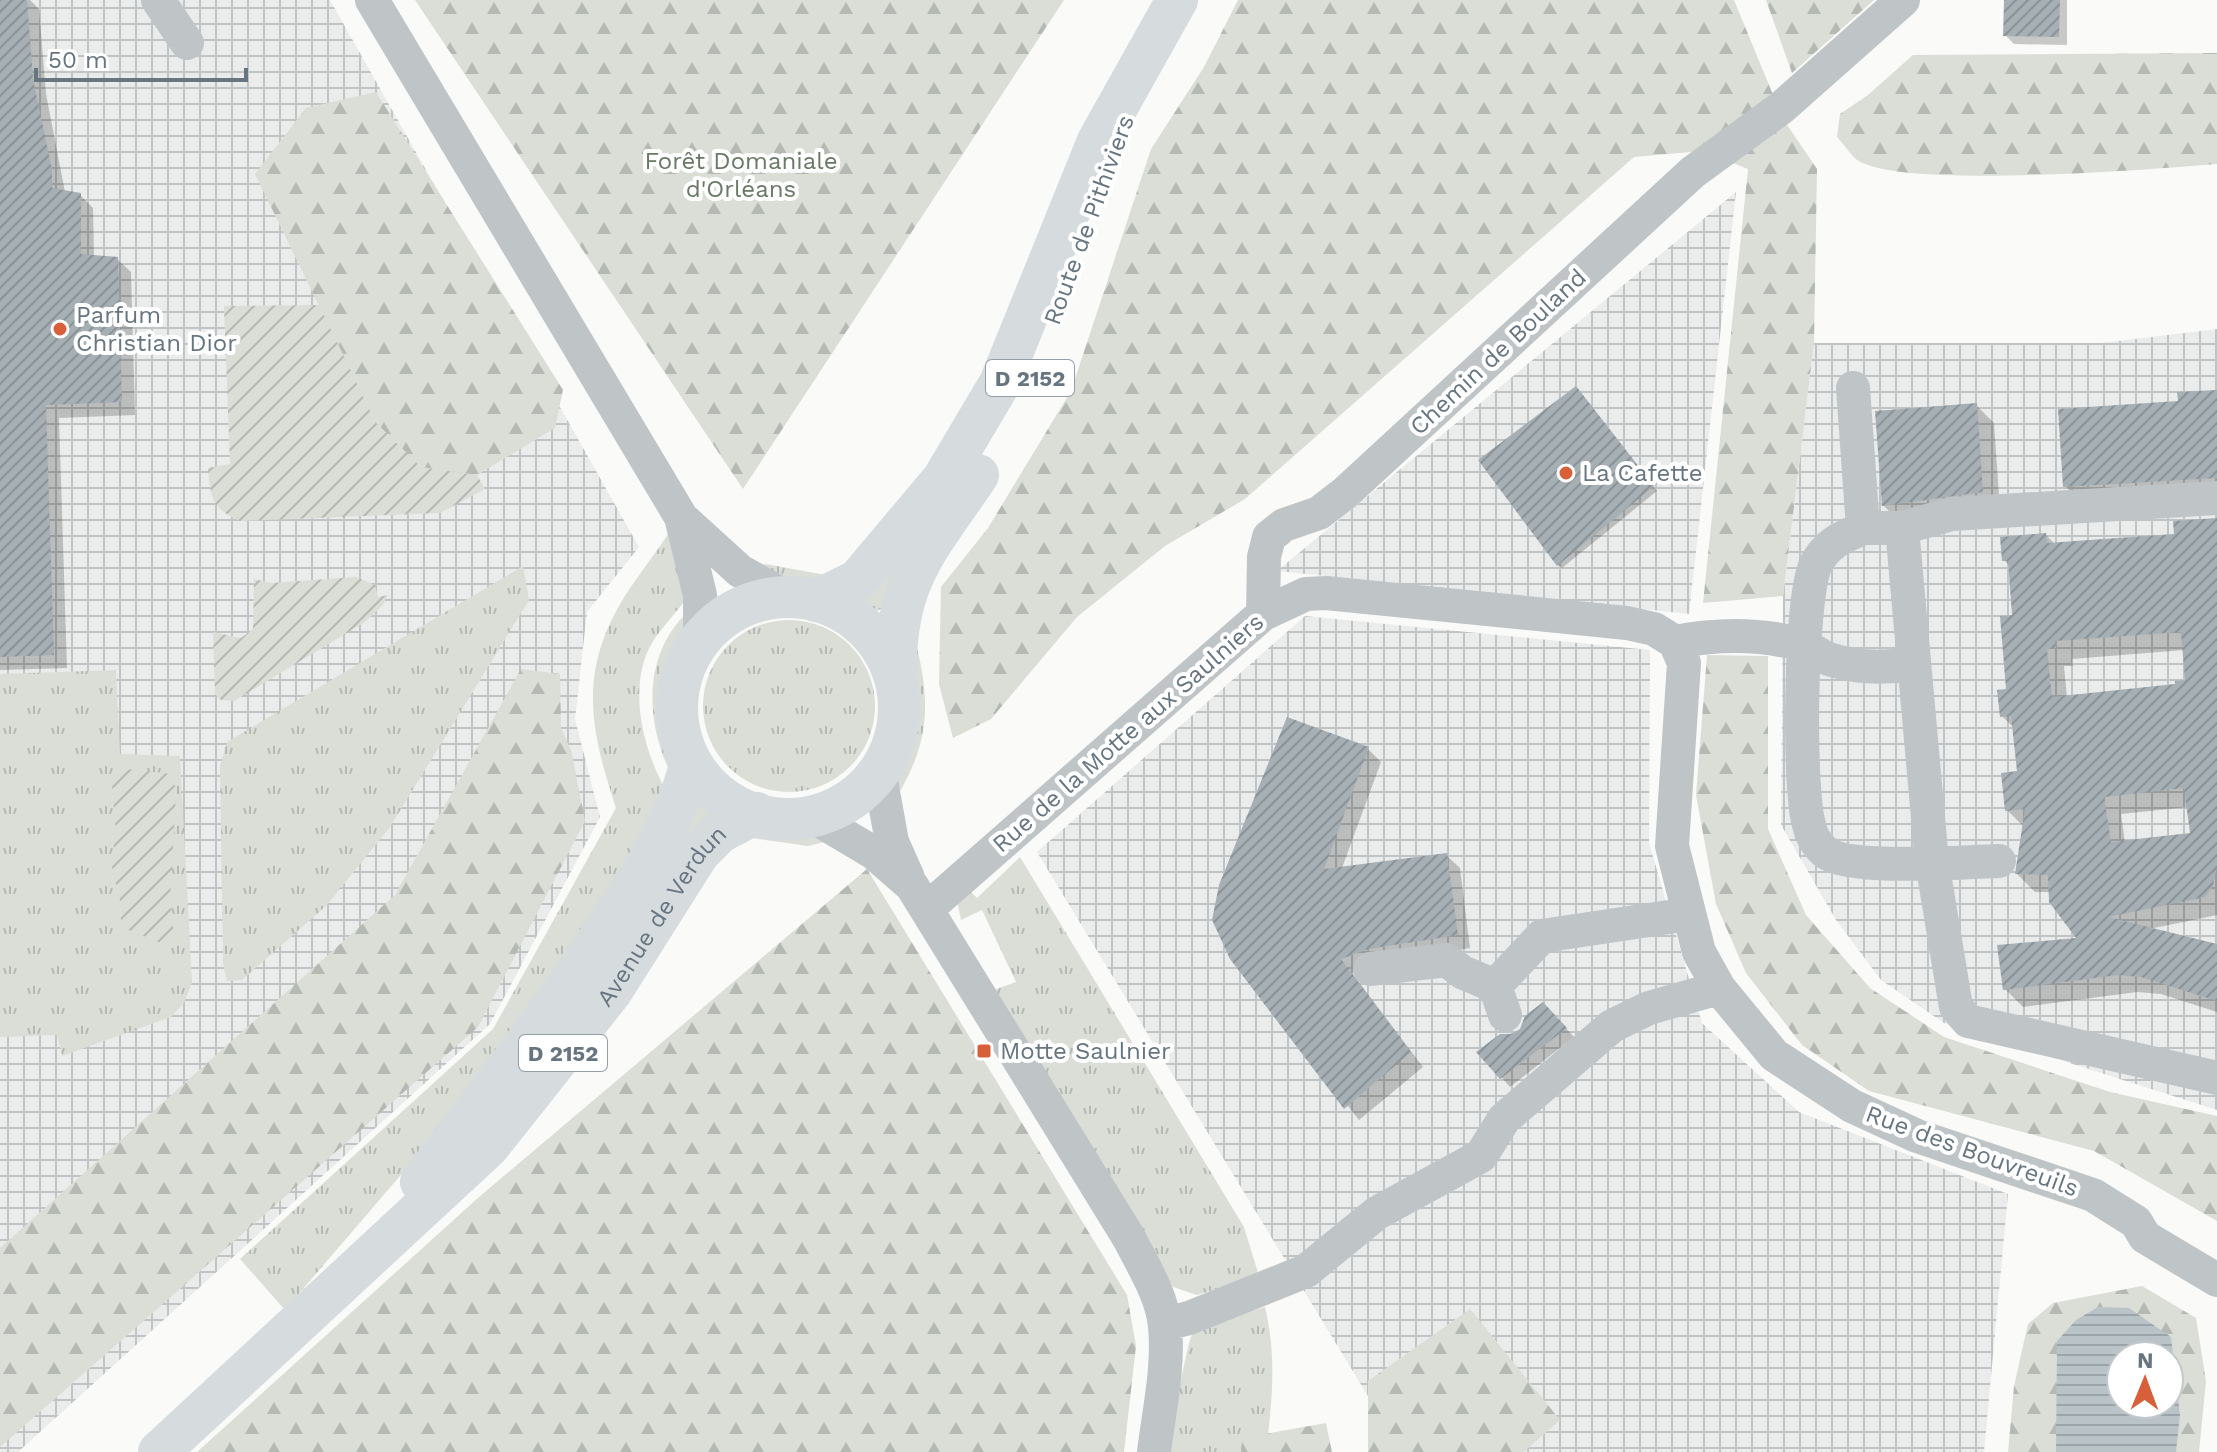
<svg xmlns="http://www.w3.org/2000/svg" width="2217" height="1452" font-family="'Work Sans',sans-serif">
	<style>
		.industrial { fill: url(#industrial-grid) }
		.grass { fill: url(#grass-tufts) }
		.forest { fill: url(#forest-firs); fill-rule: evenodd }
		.garden { fill: url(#garden-furrows) }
		.water { fill: url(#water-rules); fill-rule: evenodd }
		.shadow { fill: #0003; fill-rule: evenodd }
		.building { fill: url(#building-hatch); fill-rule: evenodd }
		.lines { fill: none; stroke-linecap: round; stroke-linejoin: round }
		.minor { stroke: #bfc4c7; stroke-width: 34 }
		.major { stroke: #d6dbde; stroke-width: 42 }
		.poi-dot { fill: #d75f3a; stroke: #fff; stroke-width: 3 }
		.labels { text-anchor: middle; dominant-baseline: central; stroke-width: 8; stroke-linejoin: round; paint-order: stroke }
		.shield { fill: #fff; stroke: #949ea6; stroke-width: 2 }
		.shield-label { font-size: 22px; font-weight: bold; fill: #667580 }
		.park-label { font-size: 24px; fill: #687965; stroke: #fff }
		.street-label { font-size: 24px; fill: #667580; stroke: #fff }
		.poi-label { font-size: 24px; fill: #667580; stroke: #fff; text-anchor: start }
	</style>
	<defs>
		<pattern id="industrial-grid" width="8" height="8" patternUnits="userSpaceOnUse" patternTransform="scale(2)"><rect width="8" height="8" fill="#eaeceb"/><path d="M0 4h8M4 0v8" fill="none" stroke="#c1c4c4"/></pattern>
		<pattern id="grass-tufts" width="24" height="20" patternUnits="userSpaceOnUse" patternTransform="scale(2)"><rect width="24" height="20" fill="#daded7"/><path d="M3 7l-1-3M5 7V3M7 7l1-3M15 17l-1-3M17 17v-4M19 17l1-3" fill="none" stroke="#b5b9b4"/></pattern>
		<pattern id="forest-firs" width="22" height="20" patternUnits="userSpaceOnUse" patternTransform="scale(2)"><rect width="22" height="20" fill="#daded7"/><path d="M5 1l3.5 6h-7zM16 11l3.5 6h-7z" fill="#b5b9b4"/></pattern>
		<pattern id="garden-furrows" width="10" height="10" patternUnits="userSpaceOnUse" patternTransform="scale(2)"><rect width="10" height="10" fill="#daded7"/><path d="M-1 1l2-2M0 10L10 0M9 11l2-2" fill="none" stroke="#b5b9b4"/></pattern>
		<pattern id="water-rules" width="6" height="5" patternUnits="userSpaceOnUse" patternTransform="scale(2)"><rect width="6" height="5" fill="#bac4c8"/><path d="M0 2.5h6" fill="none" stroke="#9ba4a8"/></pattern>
		<pattern id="building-hatch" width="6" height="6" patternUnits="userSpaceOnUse" patternTransform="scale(2)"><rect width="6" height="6" fill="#a6afb4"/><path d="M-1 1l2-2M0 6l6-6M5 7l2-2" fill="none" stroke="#8b9398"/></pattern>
	</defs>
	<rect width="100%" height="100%" fill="#fafaf8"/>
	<!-- industrial -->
	<path class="industrial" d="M0,0h330l309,547 -52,65 -12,107 25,98 -110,207 -472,428h-18z
		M1736,192l-47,422 -412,-43z
		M2217,329v781l-273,-87 -63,-43 -45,-60 -55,-95 2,-229 31,-253h288z
		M1305,616l345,34 -1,193 53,180 97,89 209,82 -24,258h-582l-365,-600z"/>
	<!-- grass -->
	<path class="grass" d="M671,529l16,69c-11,15 -25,29 -35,45 -26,44 -8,111 16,151l-154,249 -229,267 -45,-51 253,-230 123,-221c-24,-74 -38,-130 3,-202 15,-27 36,-50 52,-77z
		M908,533l-27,76 -8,3 -23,-19z
		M766,564l70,13c-38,13 -46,10 -78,-11z
		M523,566l6,34 -139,227 -63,78 -85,75 -15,1 -4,-18 -3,-197 7,-24z
		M693,607c-5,30 -21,54 -25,85 -4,30 11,58 6,88 -30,-56 -33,-129 19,-173z
		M703 706a86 86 0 1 1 172 0a86 86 0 1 1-172 0Z
		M915,640c16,61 15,102 -18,156l-5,-20 14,-36 6,-33 -5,-35z
		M116,670l4,84 60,2 12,226 -8,21 -13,14 -109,39 -5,-21 -57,2v-363z
		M701,792l23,16 -57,70z
		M758,827l55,2 20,11 -25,6 -63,-9z
		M1020,857l224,370 15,49 -62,19 -24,-8 -182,-296 25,-9 -34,-72 -21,10 -4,-19 12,-11 8,8z
		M1265,1307c12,50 7,95 1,145h-98c4,-19 19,-114 26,-122 11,-9 56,-18 71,-23z"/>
	<!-- forest -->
	<path class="forest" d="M415,0h649l-321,489z
		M1238,0h496l49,119 34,50 -3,174 -31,253 -80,7 45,-434 -46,-18 -68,6 -389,342 -80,47 -88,71 -86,102 -38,19 -14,-54 2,-97 47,-59 83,-137 80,-242 53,-82z
		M1766,0h108l-82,73z
		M2217,53v111c-64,5 -314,26 -360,-4 -7,-6 -14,-17 -20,-23l3,-23 28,-19 45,-40z
		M376,92l187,298 -8,38 -78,47 -56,-8 -45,-44 -121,-249 51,-66z
		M1707,655l61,1v173l38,86 64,73 74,49 166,55 107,24v105l-123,-70 -225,-60 -67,-46 -56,-72 -30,-69 -20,-109z
		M521,669l39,5 1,54 10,22 14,71 -107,206 -478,420v-199l395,-353z
		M867,869l260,426 9,51 -12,106h-927l282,-255z
		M2142,1286l54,32 10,63 -7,71h-191l6,-66 14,-62 25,-21zM2121,1356h48v48h-48z
		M1470,1309l90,111 -36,32h-156v-71z
		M1326,1423l6,29h-91l1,-14z"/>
	<!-- garden -->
	<path class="garden" d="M319,305l57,118 45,44 56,8 8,14 -45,24 -200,8c-29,-13 -29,-23 -32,-53l22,-4 -6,-158z
		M356,577l19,8 3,12 10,-2 -6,11 -17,16 -131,79 -13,-1 -6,-6 -2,-62 28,6 12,-9 1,-50 17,4z
		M126,769l46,5 4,18 -6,111 4,32 -13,8 -40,-16v-22l-10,-42 5,-30 -4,-48z"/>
	<!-- water -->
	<path class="water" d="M2098,1307l31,1 42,29 9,78 -4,37h-120l1,-111 19,-21zM2121,1356h48v48h-48z"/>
	<!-- shadow -->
	<path class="shadow" d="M0,0h30l9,9 7,85 19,98 15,3 13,13 1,49 23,2 14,13 4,143 -76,3 8,250 -67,2z
		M2006,0h61v45l-53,-1 -9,-9z
		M1580,392l77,99 -95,77 -4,-3z
		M2217,392v104l-134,8 -18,-18 115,-83z
		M1976,405l18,18 6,87 -99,13 -18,-18z
		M2217,520v395l-68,14 68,17v66l-56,-18 -24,-2 -114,15 -18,-18 75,-50 -29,-47h-16l-18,-18 7,-47 -17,-17 12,-37 -5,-45 -12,-12 6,-25 6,-74 -3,-50 -7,-7 42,-25 9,9 121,-9zM2184,650l3,32 -10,4 -110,12 -3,-32h9l-1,-7zM2188,807l4,28 -67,8 -4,-29z
		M1368,749l13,13 -39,106 104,-13 14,13 10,80 -88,14 -30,11 71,94 -64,53 -128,-162z
		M1552,1013l22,24 -64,50 -31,-35z"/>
	<!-- building -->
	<path class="building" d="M0,0h27l6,79 19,91v18l29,5v61l37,3 4,145 -76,3 8,250 -54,2z
		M2004,0h56l-1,37 -56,-1z
		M1576,386l78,100 -97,80 -79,-106z
		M2217,390v88l-154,9 -5,-78 120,-8 -1,-9z
		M1977,403l6,89 -101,14 -7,-95z
		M2217,518v348l-4,20 -8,11 -97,20 109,27v57l-76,-24 -23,-2 -115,15 -6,-45 79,-7 -27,-36 -1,-27 -33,-1 10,-65 -20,2 -4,-38 16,-2 -6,-55 -11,1 -3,-27 9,-1 -6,-73 12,-1 -4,-54h-6l-2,-24 46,-4 1,10 127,-9 -1,-13zM2181,632l4,48 -10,1v3l-123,13 -5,-48 9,-1 -1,-7zM2184,788l6,45 -79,9 -7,-45z
		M1287,717l82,30 -45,122 123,-16 11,82 -90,14 -27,10 70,93 -67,57 -114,-150 -18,-39 7,-35z
		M1543,1002l24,26 -67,51 -24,-27 24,-18h11l9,-5 5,-13z"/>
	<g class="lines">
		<!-- minor -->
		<path class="minor" d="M158,0l29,43
			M372,0l309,517 19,78v46
			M1853,388l10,140h39l50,-14 265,-16
			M685,521l55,50 46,26
			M1863,528c-20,9 -36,15 -47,36 -16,33 -18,224 -7,261 2,10 7,19 15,26 21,20 141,11 175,10
			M1902,528l30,334 24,145 12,14 249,57
			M1263,614l1,-57 5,-20 15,-12 35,-12 26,-20 348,-321 88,-64 122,-108
			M1675,642l9,21 -12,183 27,106 20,36 55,67 78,51 65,30 176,59 43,27 9,15 72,43
			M1675,642c41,-8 82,-9 124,2 12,3 21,13 33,16 26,8 54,8 80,4
			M879,770l13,72 16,36
			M812,816l62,37 38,33 217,352c14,28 33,57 36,88 4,42 -6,85 -11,126
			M928,908l335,-294 43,-20 20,-1 301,30 27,6 21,13
			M1370,969l77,-9 15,12 33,14
			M1505,1015l-10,-29 47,-50 147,-22
			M1165,1324l24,-6 117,-47 71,-58 104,-57 23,-37 108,-93 37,-18 70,-20"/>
		<!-- major -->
		<g class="major">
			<circle cx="788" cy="708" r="111"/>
			<path d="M816,601l42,-21 85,-101 57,-96 98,-242 79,-141"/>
			<path d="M896,673c-2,-93 33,-125 82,-198"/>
			<path d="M421,1182c60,-78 119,-155 173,-236 39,-58 79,-115 97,-183"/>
			<path id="s1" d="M159,1452l330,-306 122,-154 88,-139 21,-21 37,-19"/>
		</g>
	</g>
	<!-- markers -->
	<g class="poi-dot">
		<circle cx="60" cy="329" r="8"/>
		<circle cx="1566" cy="473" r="8"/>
		<rect x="976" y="1043" width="16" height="16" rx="4"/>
	</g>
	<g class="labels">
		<!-- shield labels -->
		<g class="shield">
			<rect x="986" y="360" width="88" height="36" rx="6"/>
			<rect x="519" y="1035" width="88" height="36" rx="6"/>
		</g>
		<g class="shield-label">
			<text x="1030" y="378">D 2152</text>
			<text x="563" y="1053">D 2152</text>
		</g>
		<!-- park labels -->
		<g class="park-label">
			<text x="741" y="161">Forêt Domaniale<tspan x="741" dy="28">d'Orléans</tspan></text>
		</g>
		<!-- street labels -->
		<g class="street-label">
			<text transform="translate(1089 220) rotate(-70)">Route de Pithiviers</text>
			<text transform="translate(1498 352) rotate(-43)">Chemin de Bouland</text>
			<text transform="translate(1128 733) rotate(-41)">Rue de la Motte aux Saulniers</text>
			<text stroke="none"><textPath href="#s1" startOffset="738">Avenue de Verdun</textPath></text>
			<text transform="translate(1972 1151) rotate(20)">Rue des Bouvreuils</text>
		</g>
		<!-- poi labels -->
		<g class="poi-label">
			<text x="76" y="315">Parfum<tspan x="76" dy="28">Christian Dior</tspan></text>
			<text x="1582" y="473">La Cafette</text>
			<text x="1000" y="1051">Motte Saulnier</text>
		</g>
	</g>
	<!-- north arrow -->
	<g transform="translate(2145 1380) rotate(1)"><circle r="38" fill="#ffffff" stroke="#c2c8cc" stroke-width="2"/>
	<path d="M0-6L14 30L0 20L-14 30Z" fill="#d75f3a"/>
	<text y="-12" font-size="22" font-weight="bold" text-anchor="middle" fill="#667580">N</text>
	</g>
	<!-- scale -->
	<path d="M36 68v12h210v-12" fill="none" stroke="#667580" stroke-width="4"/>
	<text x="48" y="68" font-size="24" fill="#667580" stroke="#ffffff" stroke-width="6" paint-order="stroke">50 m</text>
</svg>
